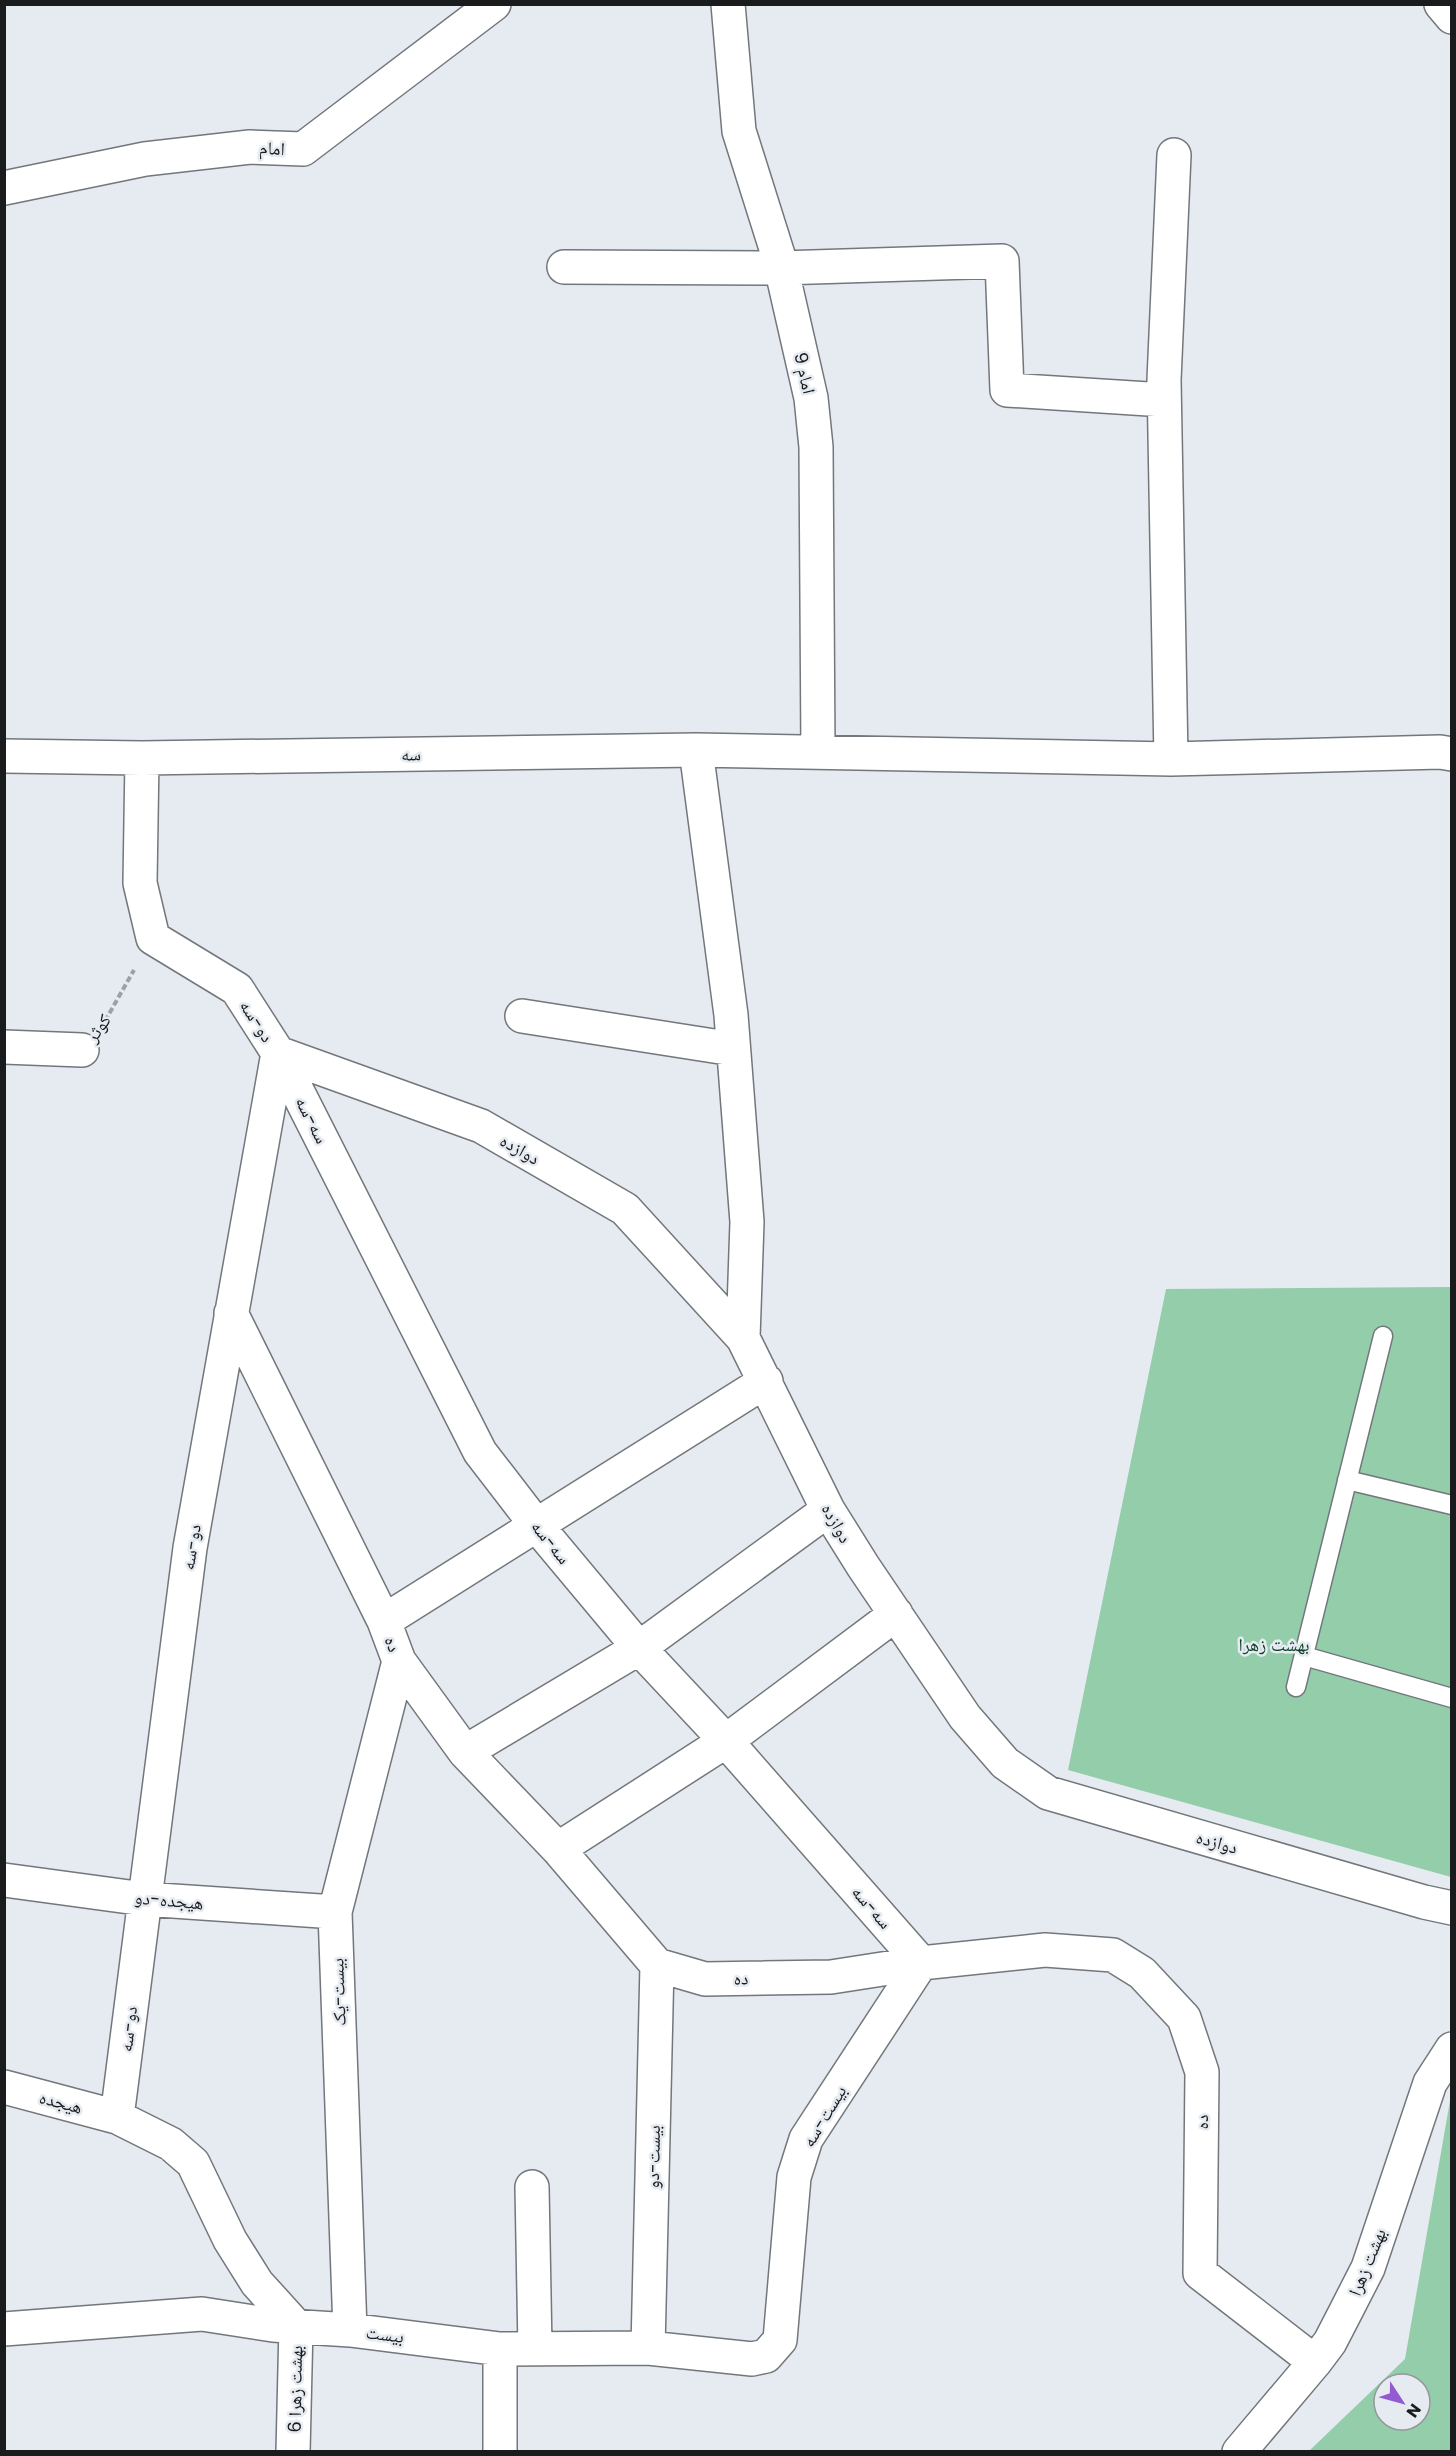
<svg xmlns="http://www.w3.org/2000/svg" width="1456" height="2456" font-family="Poppins,'Noto Naskh Arabic',sans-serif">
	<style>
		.green { fill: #93cdaa; fill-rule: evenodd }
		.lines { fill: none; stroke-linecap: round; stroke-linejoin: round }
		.service-casing { stroke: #72777c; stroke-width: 21 }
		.minor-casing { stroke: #72777c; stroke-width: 36 }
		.path { stroke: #9da1a6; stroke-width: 4; stroke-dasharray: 6 3; stroke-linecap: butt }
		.service { stroke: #fff; stroke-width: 18 }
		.minor { stroke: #fff; stroke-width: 33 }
		.labels { text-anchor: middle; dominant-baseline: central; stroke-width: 5; stroke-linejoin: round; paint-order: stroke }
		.street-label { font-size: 18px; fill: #191b1d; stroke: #e6ebf1 }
		.park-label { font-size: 18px; fill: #104129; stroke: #e6ebf1 }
	</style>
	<rect width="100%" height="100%" fill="#e6ebf1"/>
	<!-- green -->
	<path class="green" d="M1451,1287v590l-383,-107 98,-481z
		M1451,2095v356h-142l96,-92zM1384,2384h36v36h-36z"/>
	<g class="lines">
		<!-- service casing -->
		<g class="service-casing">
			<path id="service" d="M1347,1480l105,25
				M1304,1656l148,42
				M1296,1687l87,-351"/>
		</g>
		<!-- minor casing -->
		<g class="minor-casing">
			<path id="minor" d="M728,4l11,127 40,127 32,140 5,49 2,304
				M1441,4l11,13
				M4,188l141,-29 105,-12 53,2 191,-145
				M564,267l217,1 221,-7 5,129 157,10
				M696,750l35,265 16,207 -4,116
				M4,756l138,2 554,-8 475,9 269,-7 12,2
				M142,758l-2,125 13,55 84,51 41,64 -88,495 -73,569 54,27 22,19 37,77 27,43 39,43 -3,126
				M1171,759l-7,-379 10,-225
				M522,1016l211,33
				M4,1047l78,3
				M278,1053l203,73 144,83 118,129 85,172 35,56 102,151 40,46 43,30 376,109 28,6
				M231,1313l153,308 15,40 66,91 93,97 99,116 48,14 126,-2 90,-14 124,-13 68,5 29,18 42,45 18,54 -2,201 115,89
				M384,1621l382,-240
				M465,1752l174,-104 189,-138
				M558,1849l168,-108 170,-127
				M4,1880l140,19 191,13
				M4,2087l113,30
				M532,2187l3,162
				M4,2329l198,-15 71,11 77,5 150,19 148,-1 104,11 14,-3 14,-16 14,-163 12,-38 115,-176 -195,-222 -87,-93 -102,-122 -57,-74 -202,-399
				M350,2330l-15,-418 64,-251
				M648,2348l9,-383
				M500,2452v-103
				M1239,2452l76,-90 15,-20 16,-31 22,-43 62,-185 22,-34"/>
		</g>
		<!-- path -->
		<path class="path" d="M105,1021l29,-51"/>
		<!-- service -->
		<use href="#service" class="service"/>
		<!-- minor -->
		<use href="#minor" class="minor"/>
	</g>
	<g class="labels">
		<!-- street labels -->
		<g class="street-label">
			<text transform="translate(272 148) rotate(3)">امام</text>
			<text transform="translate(805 373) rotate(77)">امام 9</text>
			<text transform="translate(411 754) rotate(-1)">سه</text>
			<text transform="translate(257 1021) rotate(57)">دو-سه</text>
			<text transform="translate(98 1028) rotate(-54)">کوثر</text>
			<text transform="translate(312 1120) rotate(63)">سه-سه</text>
			<text transform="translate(520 1149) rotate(30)">دوازده</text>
			<text transform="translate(837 1523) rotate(60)">دوازده</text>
			<text transform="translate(551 1542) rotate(51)">سه-سه</text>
			<text transform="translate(191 1547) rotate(-81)">دو-سه</text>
			<text transform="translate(393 1644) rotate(70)">ده</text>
			<text transform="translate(1217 1842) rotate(16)">دوازده</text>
			<text transform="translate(169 1900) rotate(5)">هیجده-دو</text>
			<text transform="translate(872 1907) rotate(49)">سه-سه</text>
			<text transform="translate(741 1978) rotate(-1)">ده</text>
			<text transform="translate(338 1992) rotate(-92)">بیست-یک</text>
			<text transform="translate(128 2029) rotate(-83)">دو-سه</text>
			<text transform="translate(61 2102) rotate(15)">هیجده</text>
			<text transform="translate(824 2116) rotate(-59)">بیست-سه</text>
			<text transform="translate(1201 2122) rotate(-90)">ده</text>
			<text transform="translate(653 2157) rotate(-89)">بیست-دو</text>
			<text transform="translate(1367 2262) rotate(-68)">بهشت زهرا</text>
			<text transform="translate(385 2334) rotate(7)">بیست</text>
			<text transform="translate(295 2389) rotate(-89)">بهشت زهرا 6</text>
		</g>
		<!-- park labels -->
		<g class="park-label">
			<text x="1274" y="1644">بهشت زهرا</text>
		</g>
	</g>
	<!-- border -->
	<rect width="1456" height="2456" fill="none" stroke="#191b1d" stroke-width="12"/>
	<!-- north arrow -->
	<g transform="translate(1402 2402) rotate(126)"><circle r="28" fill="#e6ebf1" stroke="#94989c" stroke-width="1.5"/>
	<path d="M0-4.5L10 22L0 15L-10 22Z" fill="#935ad2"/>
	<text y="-9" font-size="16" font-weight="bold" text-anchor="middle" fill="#191b1d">N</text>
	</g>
</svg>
